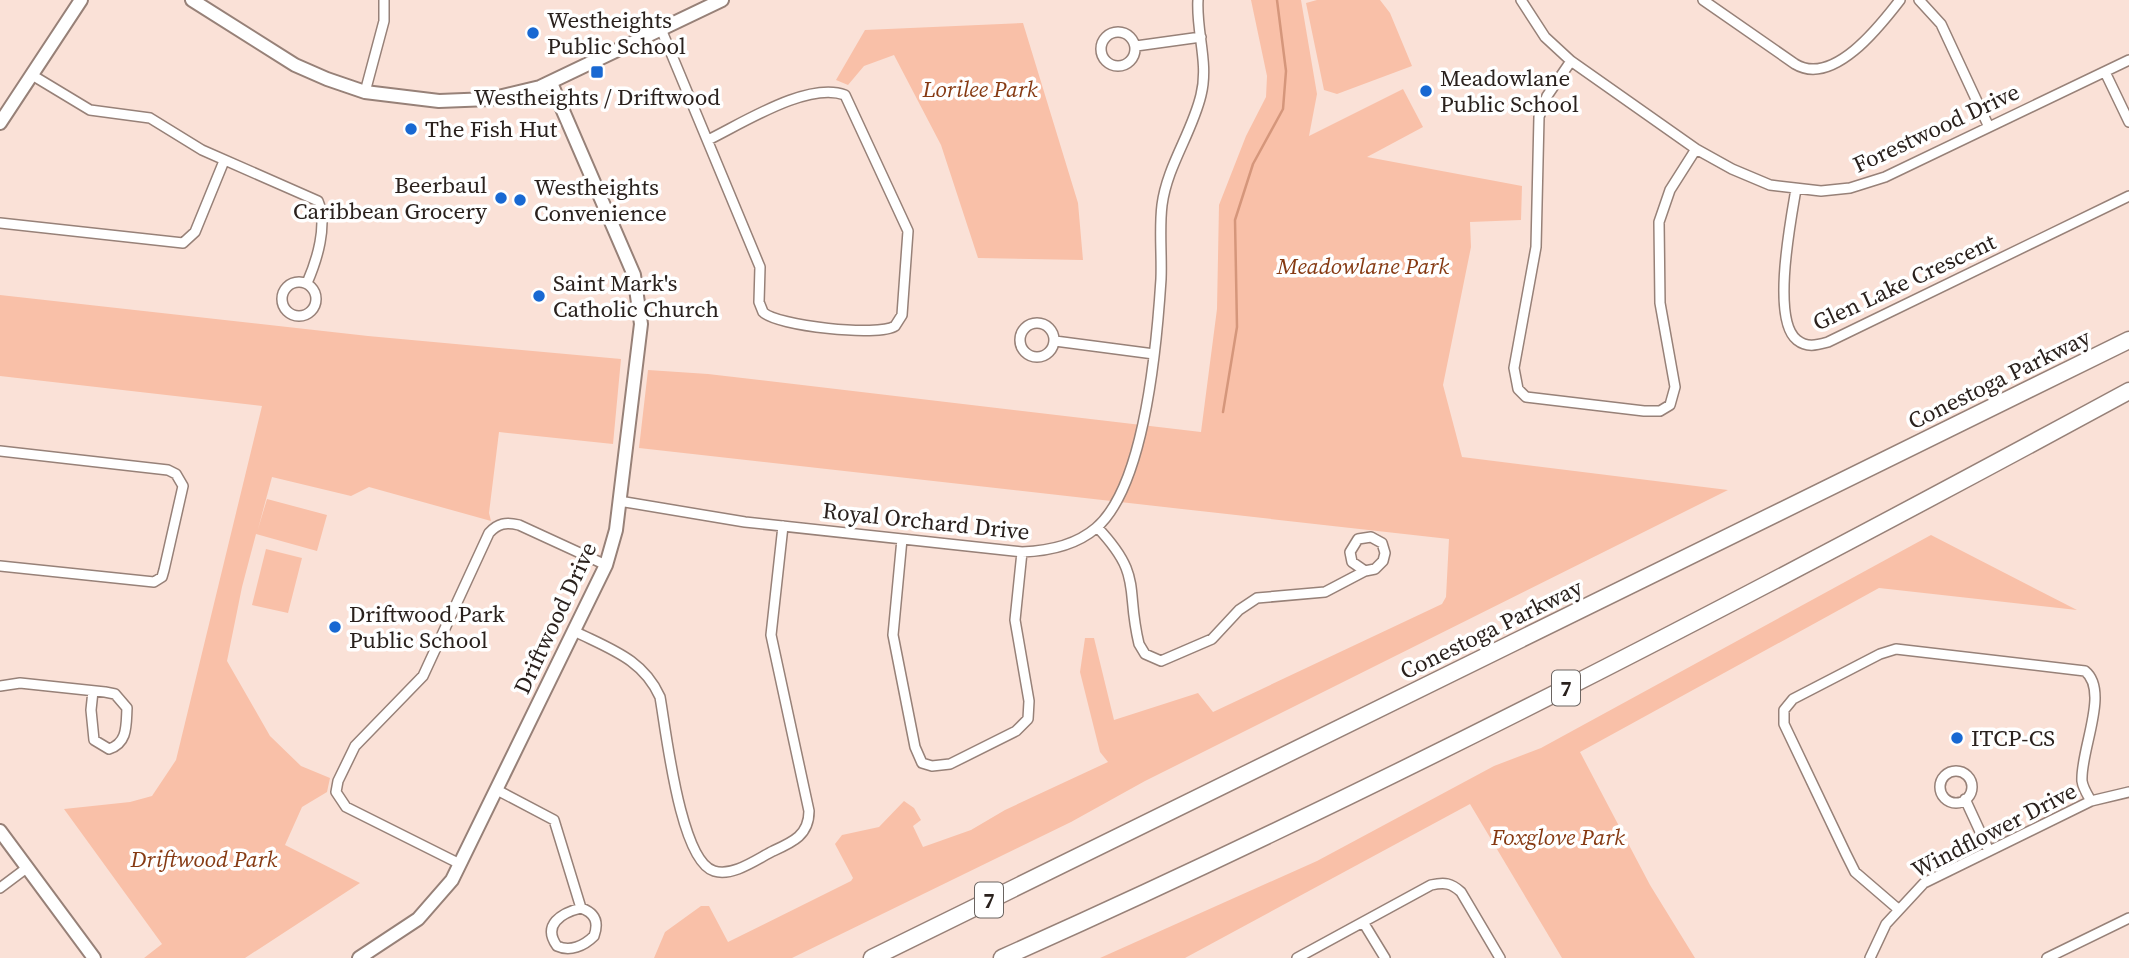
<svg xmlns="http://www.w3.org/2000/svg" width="2129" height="958" font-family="'Source Serif 4',serif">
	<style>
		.green { fill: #f9c0a8 }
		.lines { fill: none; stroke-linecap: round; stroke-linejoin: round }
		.stream { stroke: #d5967b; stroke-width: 2.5 }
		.street-casing { stroke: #978178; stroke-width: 12 }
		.secondary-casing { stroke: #978178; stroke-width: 16 }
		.highway-casing { stroke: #978178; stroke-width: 19 }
		.street { stroke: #fff; stroke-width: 9 }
		.secondary { stroke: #fff; stroke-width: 12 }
		.highway { stroke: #fff; stroke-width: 16 }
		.poi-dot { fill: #1868d2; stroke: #fff; stroke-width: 2.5 }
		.labels { text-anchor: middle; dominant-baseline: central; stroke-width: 7; stroke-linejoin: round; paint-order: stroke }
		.shield { fill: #fff; stroke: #6a6461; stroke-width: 2 }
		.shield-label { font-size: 21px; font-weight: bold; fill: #2a211d }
		.poi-label { font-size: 23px; fill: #2a211d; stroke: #fff; text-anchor: start }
		.park-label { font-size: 23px; font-style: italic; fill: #863a13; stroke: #fff }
		.street-label { font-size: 23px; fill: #2a211d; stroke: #fff }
	</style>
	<rect width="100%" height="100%" fill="#fae1d7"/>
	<!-- green -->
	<path class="green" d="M1251,0h50l16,94 -8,42 94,-47 20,38 -56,30 155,29 -1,34 -51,2 1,25 -28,138 19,72 266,33 -583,291 -74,41 -279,136h-138l11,-26 36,-26h8l19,36 123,-61 2,-3 -18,-34 7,-9 37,-8 25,-26 10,7 7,12 -8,6 10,21 48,-17 34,-20 103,-48 -8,-10 -20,-80 5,-34h9l20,82 84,-27 15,19 229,-108 4,-7 3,-58 -810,-91 9,-78 60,4 493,58 16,-123 2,-104 27,-69 20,-39 1,-21z
		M1317,0h63l10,13 22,53 -75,28 -13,-4 -18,-87z
		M1023,23l55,180 5,57 -105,-2 -37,-113 -47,-90 -30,11 -16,19 -12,-5 29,-50z
		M0,295l368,41 253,23 -8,85 -114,-12 -10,81 2,8 -122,-34 -18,9 -79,-19 -14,52 9,-30 60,16 -10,36 -61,-17 -14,53 -15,74 43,75 31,30 29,12 -3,14 -25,15 -17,38 75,38 -115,75h-101l18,-14 -98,-135 66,-7 22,-6 24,-36 86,-354 -262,-30z
		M1931,535l146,75 -198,-22 -299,164 70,133 45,73h-133l-92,-154 -285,154h-85l217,-97 177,-95 47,-18z
		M266,549l36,9 -14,55 -36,-8z"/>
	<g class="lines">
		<!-- stream -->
		<path class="stream" d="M1223,412l14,-85 -2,-107 18,-56 30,-55 3,-38 -9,-71"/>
		<!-- street casing -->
		<g class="street-casing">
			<path id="street" d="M1521,0l24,37 26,24 125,88 36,20 38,16 51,6 29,-3 35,-11 244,-117
				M1703,0l92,64c38,23 85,-38 105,-64
				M1919,0l22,24 47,101
				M661,29l99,238 -1,35 4,10c13,14 116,25 132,14l7,-11 6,-84 -63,-136c-37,-14 -102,28 -137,45
				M1101 49a17 17 0 1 1 34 0a17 17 0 1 1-34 0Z
				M1136,46l65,-9
				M1571,61l-24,35 -8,21 -3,130 -22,121 4,21 8,8 118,14h16l10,-6 5,-18 -15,-84 -1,-81 11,-32 26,-41
				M2105,72l24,50
				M32,75l58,35 60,8 52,32 116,51c10,24 -1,59 -11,82
				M365,92l19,-71v-21
				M1796,189c-5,30 -25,131 1,151 10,8 20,5 31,2l301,-146
				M0,223l183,20 12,-11 29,-71
				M282 299a17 17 0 1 1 34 0a17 17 0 1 1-34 0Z
				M1020 340a17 17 0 1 1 34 0a17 17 0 1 1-34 0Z
				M1055,341l99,13
				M0,451l168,19 8,4 7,12 -19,84 -2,7 -8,5 -154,-16
				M619,501l126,21 277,30c26,-1 53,-6 74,-24 49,-42 61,-186 65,-249 1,-24 -2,-50 1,-74 5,-39 30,-72 39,-110 8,-32 -5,-63 -3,-95
				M1097,527c47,50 28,60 42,117l6,10 16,7 51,-22 27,-29 18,-12 68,-6 40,-21 10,-2 8,-8 2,-8 -3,-10 -11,-6 -13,2 -8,13 2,10 13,9
				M902,539l-9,96 22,112 7,16 10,3 18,-2 66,-33 12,-12 1,-18 -14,-81 7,-68
				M574,631c36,18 69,28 86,66 6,33 20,164 54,174 19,6 43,-12 59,-20 20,-9 36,-16 36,-40l-38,-176 12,-109
				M0,686l20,-3 85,9 10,2 12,14c-1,17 1,35 -18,41l-15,-9 -3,-30 2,-19
				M1940 787a16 16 0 1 1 32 0a16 16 0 1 1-32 0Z
				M497,790l57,30 27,88
				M1965,799l24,52
				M460,864l-114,-57 -10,-15 2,-11 17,-35 68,-70 66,-143c9,-10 17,-11 30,-8l87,40
				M0,888l28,-21
				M581,908c14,5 18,14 13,28 -10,10 -24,16 -37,10 -15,-21 4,-33 24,-38z
				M1898,909l-43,-37 -9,-18 -62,-130v-14l9,-11 87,-45 16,-5 189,22c25,20 -5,80 -3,110 1,7 5,13 9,20
				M1363,922l22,36
				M1297,958l134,-73c14,-3 20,-2 30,7l39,66
				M1870,958l16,-34 38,-41 167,-82 38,-9
				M2047,958l82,-40"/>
		</g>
		<!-- secondary casing -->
		<g class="secondary-casing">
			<path id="secondary" d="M192,0l103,65 32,14 38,13 74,9 51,-2 50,-12 182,-87
				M0,123l81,-123
				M0,831l94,127
				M359,958l59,-39 34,-39 154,-315 10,-35 25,-206 -7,-49 -83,-192"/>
		</g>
		<!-- highway casing -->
		<g class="highway-casing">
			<path id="highway" d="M872,958l1257,-618
				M1002,958c384,-171 758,-367 1127,-567"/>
		</g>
		<!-- street -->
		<use href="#street" class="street"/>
		<!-- secondary -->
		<use href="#secondary" class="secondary"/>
		<!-- highway -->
		<use href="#highway" class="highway"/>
	</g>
	<!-- markers -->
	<g class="poi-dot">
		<circle cx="533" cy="33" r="7"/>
		<rect x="590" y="65" width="14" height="14" rx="3.5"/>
		<circle cx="1426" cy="91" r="7"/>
		<circle cx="411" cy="129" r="7"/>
		<circle cx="501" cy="198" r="7"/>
		<circle cx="520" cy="200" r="7"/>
		<circle cx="539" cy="296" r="7"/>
		<circle cx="335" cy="627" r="7"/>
		<circle cx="1957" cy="738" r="7"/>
	</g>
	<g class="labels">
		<!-- shield labels -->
		<g class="shield">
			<rect x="1552" y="670.5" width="28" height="35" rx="5"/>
			<rect x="975" y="882.5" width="28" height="35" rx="5"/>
		</g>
		<g class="shield-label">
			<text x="1566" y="688">7</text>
			<text x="989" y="900">7</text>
		</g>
		<!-- poi labels -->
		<g class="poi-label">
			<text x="547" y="20">Westheights<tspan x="547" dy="26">Public School</tspan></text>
			<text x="1440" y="78">Meadowlane<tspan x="1440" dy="26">Public School</tspan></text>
			<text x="597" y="97" text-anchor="middle">Westheights / Driftwood</text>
			<text x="425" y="129">The Fish Hut</text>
			<text x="487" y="185" text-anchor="end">Beerbaul<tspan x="487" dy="26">Caribbean Grocery</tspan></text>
			<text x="534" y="187">Westheights<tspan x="534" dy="26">Convenience</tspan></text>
			<text x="553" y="283">Saint Mark's<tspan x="553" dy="26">Catholic Church</tspan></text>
			<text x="349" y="614">Driftwood Park<tspan x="349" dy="26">Public School</tspan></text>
			<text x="1971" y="738">ITCP-CS</text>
		</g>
		<!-- park labels -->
		<g class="park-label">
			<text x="980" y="89">Lorilee Park</text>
			<text x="1363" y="266">Meadowlane Park</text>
			<text x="1558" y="837">Foxglove Park</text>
			<text x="204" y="859">Driftwood Park</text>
		</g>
		<!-- street labels -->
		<g class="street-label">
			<text transform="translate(1936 128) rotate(-25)">Forestwood Drive</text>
			<text transform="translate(1904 282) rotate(-25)">Glen Lake Crescent</text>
			<text transform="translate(1999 379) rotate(-26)">Conestoga Parkway</text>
			<text transform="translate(926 521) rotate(6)">Royal Orchard Drive</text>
			<text transform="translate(555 618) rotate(-65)">Driftwood Drive</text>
			<text transform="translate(1491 629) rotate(-26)">Conestoga Parkway</text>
			<text transform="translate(1994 830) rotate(-27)">Windflower Drive</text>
		</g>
	</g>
</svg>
